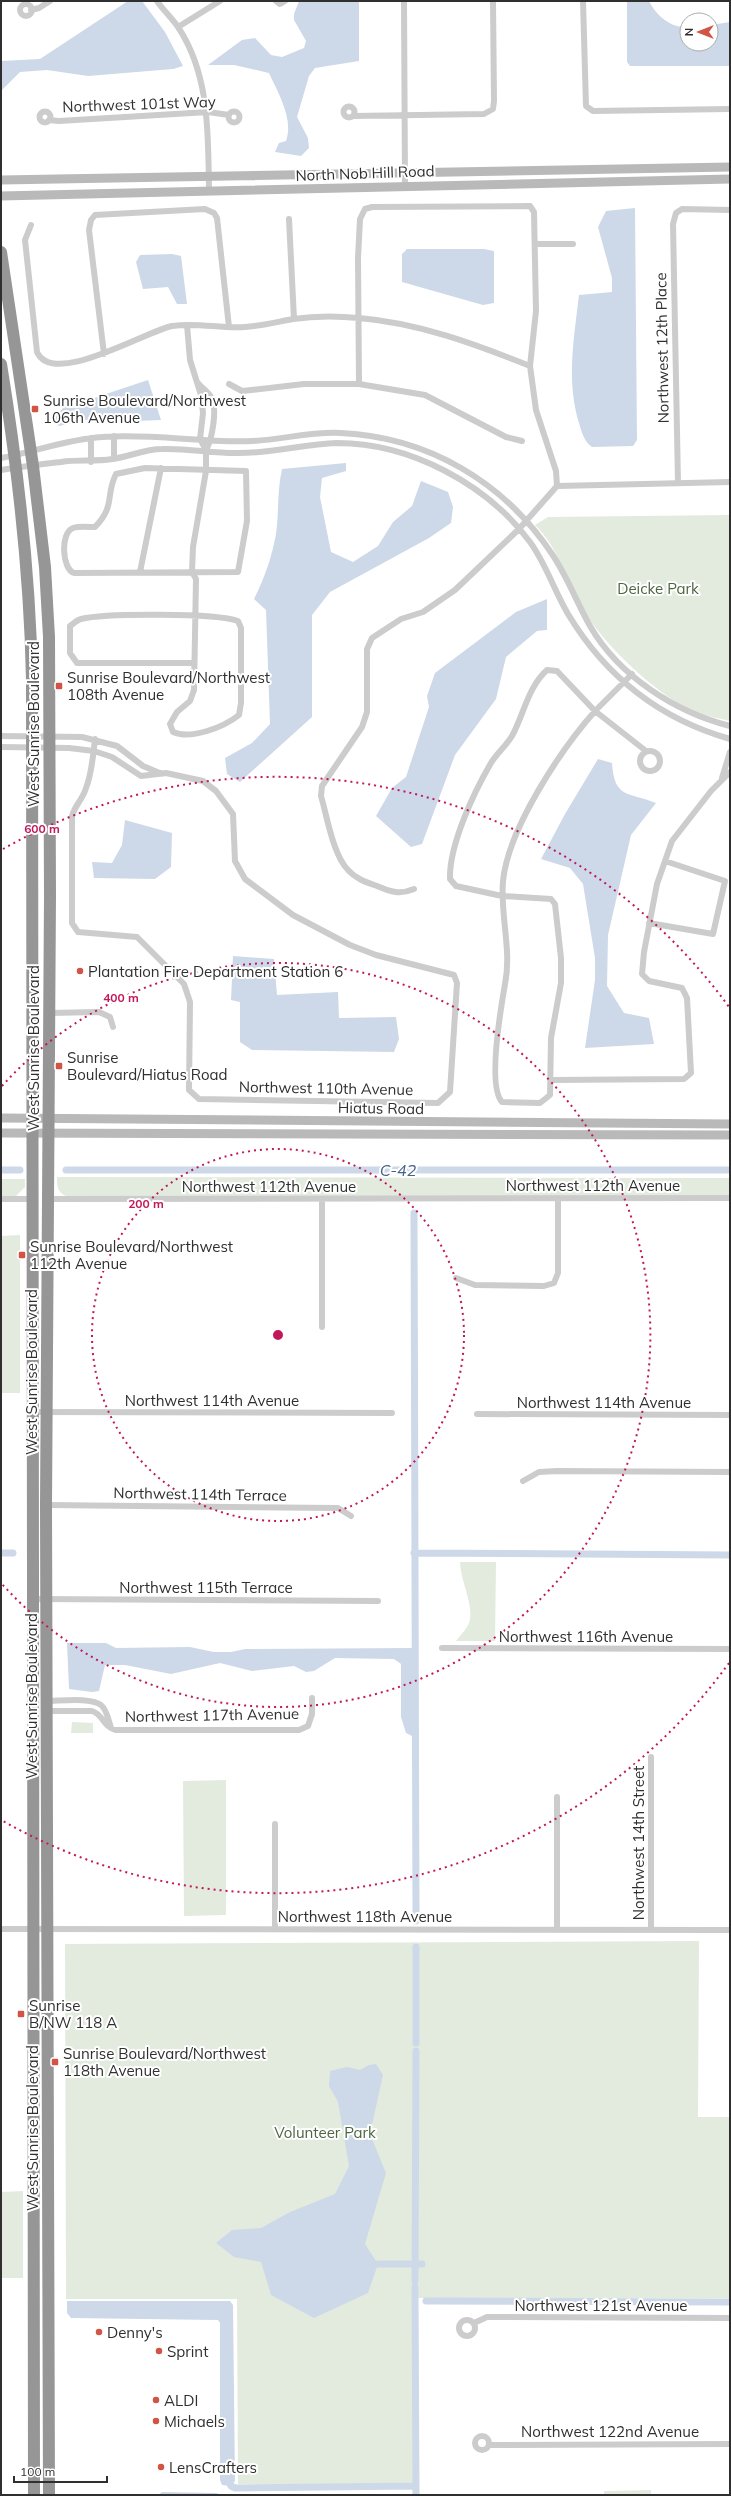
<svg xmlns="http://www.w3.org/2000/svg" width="731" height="2496" font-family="Mulish,sans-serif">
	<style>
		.green { fill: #e3ebdf }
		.water { fill: #cdd9e8 }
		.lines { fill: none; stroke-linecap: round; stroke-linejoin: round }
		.canal { stroke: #cdd9e8; stroke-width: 7 }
		.street { stroke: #ccc; stroke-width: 6 }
		.secondary { stroke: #b9b9b9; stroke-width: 9 }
		.highway { stroke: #969696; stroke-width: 12 }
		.ring { fill: none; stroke: #c2185b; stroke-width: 2; stroke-dasharray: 2 4 }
		.poi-dot { fill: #d15446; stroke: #fff; stroke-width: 1.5 }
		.labels { text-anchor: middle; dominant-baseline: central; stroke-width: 4; stroke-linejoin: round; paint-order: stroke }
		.street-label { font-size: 15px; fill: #2f2f2f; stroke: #fff }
		.poi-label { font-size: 15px; fill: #2f2f2f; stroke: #fff; text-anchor: start }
		.park-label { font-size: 15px; fill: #4c6641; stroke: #fff }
		.water-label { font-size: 16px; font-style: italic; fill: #466388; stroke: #fff }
		.centre { fill: #c2185b; stroke: #fff; stroke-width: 2 }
		.ring-label { font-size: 12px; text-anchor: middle; font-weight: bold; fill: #c2185b; stroke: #fff; stroke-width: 4; stroke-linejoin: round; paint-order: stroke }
	</style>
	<rect width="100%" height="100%" fill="#fff"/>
	<!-- green -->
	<path class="green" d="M730,515v206c-11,-3 -25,-5 -35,-9 -36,-15 -91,-67 -110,-100 -17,-28 -26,-64 -50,-87l13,-8z
		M57,1177l673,1v18h-664c-9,-4 -9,-10 -9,-19z
		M1,1179h24v8l-9,9h-15z
		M20,1235v158h-19v-157z
		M460,1562h36l-1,79h-39c4,-6 11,-12 13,-18 6,-16 -9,-43 -9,-61z
		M72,1722l21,1v10h-22z
		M226,1780v135l-42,1 -1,-135z
		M699,1941l-1,176h32v181h-317l2,186h-177l-1,-185h-171l-1,-355z
		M23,2191v87h-22v-86z
		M651,2490v5h-47v-4z"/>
	<!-- water -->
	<path class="water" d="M128,1h14l23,31 18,34 -10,3 -85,7 -41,-6 -27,2 -18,18 -1,-29 39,-2z
		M299,1h60v60l-44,7 -6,8 -12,41 11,21 1,10 -8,8 -26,-4 4,-9 7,-2c8,-22 -8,-48 -17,-68l-35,-8h-26l34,-25 13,-2 16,17 11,2 22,-9 2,-7 -12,-21v-6z
		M627,1h22c7,14 21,27 38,26v17h24v-19l19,-3v44h-100l-3,-4z
		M635,208l2,232 -4,6 -41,1c-8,-6 -10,-14 -13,-24 -13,-42 -5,-85 0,-128l33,-3v-14l-14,-51 8,-16z
		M407,249h77l10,2v52l-11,2 -81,-23v-28z
		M172,254l9,2 6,48h-10l-9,-17 -25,2 -7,-27 4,-7z
		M148,380l13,40 -26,1 -26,-6 -50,11 -8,-5 13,-14 14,1 7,-7z
		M346,463v8l-24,7 -2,19 11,55 22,10 25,-16 15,-24 19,-16 9,-25 27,11 5,15 -2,16 -22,15 -99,54 -18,23v102l-72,65 -13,-8 -2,-16 27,-15 18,-19 -4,-114 -12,-11c10,-20 18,-42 22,-65 3,-21 1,-43 6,-65z
		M547,599v31l-10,1 -31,26 -10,42 -41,56 -33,89 -11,3 -35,-31 16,-28 14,-11 23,-70 -2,-11 8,-23 81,-61z
		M598,759l14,4c2,36 17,29 44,40l-25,32 -23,100 -1,51 17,27 25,5 5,26 -69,4 10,-68v-22l-12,-74 -13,-16 -29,-9 24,-45z
		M125,820l47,13 -1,34 -16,12 -61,-1 -2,-16 20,1 10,-18z
		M233,956l41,3 3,36 61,-3 1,26 57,-1 3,22 -5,13 -142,-2 -12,-8v-40l-9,-2z
		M67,1643h39l10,5 74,-1 24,5h17l14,-3 169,-1v89l-8,-4 -5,-16v-53l-7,-5 -59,-1 -21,13 -8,1 -12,-6 -42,5 -32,-8 -49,11 -46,-9h-20l-6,26 -7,1 -23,-3z
		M376,2064l7,11 -13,59 16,39 -21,71 13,20 -10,29 -54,25 -43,-23 -10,-33 -27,-5 -18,-14 16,-13 29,-2 29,-16 45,-18 14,-28 -11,-64 -9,-16 1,-15 17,-4 13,3 9,-5z
		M67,2301h163l3,4 2,176 -4,5 -9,-1 -2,-5v-157l-2,-3 -147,-2 -4,-5z
		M162,2492l54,1 6,2h-64z"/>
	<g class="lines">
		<!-- canal -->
		<path class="canal" d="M1,1170h19
			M66,1170h664
			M414,1213l2,708
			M1,1553h12
			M414,1553l316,2
			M416,1947v96
			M378,2264h44
			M415,2281l1,-230
			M415,2287l1,208
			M426,2301l304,1
			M227,2478l4,8 4,2 180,-2"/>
		<!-- street -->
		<path class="street" d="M157,1c6,9 15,17 21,26 32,48 30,107 31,163
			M276,1l4,3 5,-3
			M404,1l1,185
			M583,1l3,105 7,5 137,-2
			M20 10a6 6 0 1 1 12 0a6 6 0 1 1-12 0Z
			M31,10l8,-2 11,-7
			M178,27l42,-26
			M343.5 112a5.5 5.5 0 1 1 11 0a5.5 5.5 0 1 1-11 0Z
			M228.5 117a5.5 5.5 0 1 1 11 0a5.5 5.5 0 1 1-11 0Z
			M39.5 117a5.5 5.5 0 1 1 11 0a5.5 5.5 0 1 1-11 0Z
			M353,116l131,-2 9,-5 1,-8 -1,-100
			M49,120l10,1 149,-9 21,3
			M289,219l5,100
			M31,225l-6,15 12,112c16,36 109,-21 135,-26 25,-4 49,3 73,1 16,-1 32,-5 48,-8 20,-3 46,-3 66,-1 60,5 116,26 171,48
			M536,244h37
			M187,325l3,35 11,35 2,18 -3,26 6,11v21l-13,76 -1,25 4,7 -2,111 -4,11 -13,11 -7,12 3,8c18,8 51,-5 66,-17l2,-12v-75l-3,-7c-22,-8 -133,-8 -157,-2 -4,1 -7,4 -11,7v27l7,10h117
			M104,354l-15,-124 2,-10 4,-5 110,-6 9,4 3,5 12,109
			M198,383c4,5 10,9 13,14 7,11 1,43 -5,53
			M229,384l13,7 62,-7h55l66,11 81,42 16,4
			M359,384l-1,-126 2,-39 5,-10 7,-2 158,-1 4,6 2,99 -6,55 6,44 20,61 1,15 -38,43 -64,61 -32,22 -22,7 -29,19 -5,11v63l-5,15 -40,59 -1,10c6,20 12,59 27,74 8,9 18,12 29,16 14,6 23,9 37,3
			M114,436v23
			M1,458c33,-6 67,-19 101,-21 49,-4 100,6 150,4 30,-1 59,-10 89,-8 87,4 163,49 211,121 15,22 25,49 38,72 29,50 85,86 140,100
			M91,462v-24
			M145,468l101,3 1,50 -9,51 -164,1c-12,-4 -14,-40 -1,-45 6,-2 16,-1 22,-1 21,-22 10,-31 21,-53z
			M1,470c20,-3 40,-6 60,-8 16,-3 34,0 51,-3 17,-2 32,-10 50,-10 24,-1 49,4 73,4 34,1 68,-9 102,-10 73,0 150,41 193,99 16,22 24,48 38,72 38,63 92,105 162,125
			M678,483l-5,-259 3,-11 6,-4 48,1
			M557,486l173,-4
			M140,572l21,-104
			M632,674c-12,12 -24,24 -36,36 -35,39 -88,119 -93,171 -3,35 9,69 2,103 -4,23 -18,102 -3,118l38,1 10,-8 1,-57 10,-55v-25l-6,-54 -4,-5 -49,-3 -46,-10 -6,-7c-1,-34 24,-87 41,-116 6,-10 15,-17 21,-27 12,-22 16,-49 35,-66l10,1 38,40 51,40
			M1,736l81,1 35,9 26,20 19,8
			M1,747l68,1 25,3 18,6 29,19 25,-3 37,8 13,10 17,23 2,47 10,18 48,36 57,30 26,10 78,20 3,8 -7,109 -12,11 -239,-4 -10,-9 1,-88 -6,-18 -47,-47 -59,-5 -6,-9v-107c3,-11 11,-17 14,-28 6,-15 7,-32 9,-49
			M640 761a10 10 0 1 1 20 0a10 10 0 1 1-20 0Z
			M722,778l8,-26
			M649,923l64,11 12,-53 -60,-20
			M49,1013l50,-1 11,5 3,10
			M551,1080l133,-1 7,-6 -4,-75 -5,-10 -33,-7 -7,-7 2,-22 13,-68 15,-43 39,-50 19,-19
			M1,1199h30
			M48,1199l682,-1
			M322,1199v128
			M456,1278l19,7 69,1 10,-3 4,-10v-75
			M32,1412l360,1
			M477,1414l253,1
			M523,1481l16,-9 18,-1 173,1
			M46,1505l292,3 13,8
			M33,1599l345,2
			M442,1648l288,1
			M47,1701c13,0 44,-4 54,4 6,5 8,16 10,23
			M47,1711h45c12,4 10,15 24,19h183l9,-4 4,-12v-16
			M275,1824v104
			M1,1929l729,1
			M557,1929v-132
			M651,1930v-173
			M459 2328a8 8 0 1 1 16 0a8 8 0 1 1-16 0Z
			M474,2323l13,-6 243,1
			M475 2443a7 7 0 1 1 14 0a7 7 0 1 1-14 0Z
			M489,2445l241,-1"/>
		<!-- secondary -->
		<path class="secondary" d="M1,180l729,-13
			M1,196l729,-17
			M1,1118l729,6
			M1,1133l729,2"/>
		<!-- highway -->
		<path class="highway" d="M1,252l32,214 12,101 4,70 1,259 -4,609 3,990
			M1,364c17,105 29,209 31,316l2,1815"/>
	</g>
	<!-- distance rings -->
	<g class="ring">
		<circle cx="278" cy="1335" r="186"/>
		<path d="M2 1086A372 372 0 1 1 2 1584"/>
		<path d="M729 1663A558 558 0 0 1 3 1821M3 849A558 558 0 0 1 729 1007"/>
	</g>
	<!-- markers -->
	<g class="poi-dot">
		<rect x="31" y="405" width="8" height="8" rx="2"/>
		<rect x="55" y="682" width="8" height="8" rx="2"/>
		<circle cx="80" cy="971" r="4"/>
		<rect x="55" y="1062" width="8" height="8" rx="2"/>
		<rect x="18" y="1251" width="8" height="8" rx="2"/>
		<rect x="17" y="2010" width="8" height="8" rx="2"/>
		<rect x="51" y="2058" width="8" height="8" rx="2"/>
		<circle cx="99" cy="2332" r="4"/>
		<circle cx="159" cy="2351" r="4"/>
		<circle cx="156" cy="2400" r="4"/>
		<circle cx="156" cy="2421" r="4"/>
		<circle cx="161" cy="2467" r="4"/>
	</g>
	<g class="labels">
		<!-- street labels -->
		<g class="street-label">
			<text transform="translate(139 104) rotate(-2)">Northwest 101st Way</text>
			<text transform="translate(365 173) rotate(-2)">North Nob Hill Road</text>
			<text transform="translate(662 348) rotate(-91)">Northwest 12th Place</text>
			<text transform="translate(33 724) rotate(-90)">West Sunrise Boulevard</text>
			<text transform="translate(33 1048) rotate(-90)">West Sunrise Boulevard</text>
			<text transform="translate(326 1088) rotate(1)">Northwest 110th Avenue</text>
			<text transform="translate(381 1108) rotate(1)">Hiatus Road</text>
			<text x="593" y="1185">Northwest 112th Avenue</text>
			<text x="269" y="1186">Northwest 112th Avenue</text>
			<text transform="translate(31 1372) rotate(-90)">West Sunrise Boulevard</text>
			<text x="212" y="1400">Northwest 114th Avenue</text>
			<text x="604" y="1402">Northwest 114th Avenue</text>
			<text transform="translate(200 1494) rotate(1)">Northwest 114th Terrace</text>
			<text x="206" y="1587">Northwest 115th Terrace</text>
			<text x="586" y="1636">Northwest 116th Avenue</text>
			<text transform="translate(31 1696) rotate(-90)">West Sunrise Boulevard</text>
			<text transform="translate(212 1715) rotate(-1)">Northwest 117th Avenue</text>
			<text transform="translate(638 1843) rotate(-90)">Northwest 14th Street</text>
			<text x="365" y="1916">Northwest 118th Avenue</text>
			<text transform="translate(32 2128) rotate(-90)">West Sunrise Boulevard</text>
			<text x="601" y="2305">Northwest 121st Avenue</text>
			<text x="610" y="2431">Northwest 122nd Avenue</text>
		</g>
		<!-- poi labels -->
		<g class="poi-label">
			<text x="43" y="400">Sunrise Boulevard/Northwest<tspan x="43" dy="17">106th Avenue</tspan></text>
			<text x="67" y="677">Sunrise Boulevard/Northwest<tspan x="67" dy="17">108th Avenue</tspan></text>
			<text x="88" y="971">Plantation Fire Department Station 6</text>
			<text x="67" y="1057">Sunrise<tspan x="67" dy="17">Boulevard/Hiatus Road</tspan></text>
			<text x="30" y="1246">Sunrise Boulevard/Northwest<tspan x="30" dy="17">112th Avenue</tspan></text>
			<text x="29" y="2005">Sunrise<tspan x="29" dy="17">B/NW 118 A</tspan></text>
			<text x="63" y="2053">Sunrise Boulevard/Northwest<tspan x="63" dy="17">118th Avenue</tspan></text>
			<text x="107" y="2332">Denny's</text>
			<text x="167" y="2351">Sprint</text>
			<text x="164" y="2400">ALDI</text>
			<text x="164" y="2421">Michaels</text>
			<text x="169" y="2467">LensCrafters</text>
		</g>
		<!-- park labels -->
		<g class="park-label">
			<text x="658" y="588">Deicke Park</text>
			<text x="325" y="2132">Volunteer Park</text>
		</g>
		<!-- water labels -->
		<g class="water-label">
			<text x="398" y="1170">C-42</text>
		</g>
	</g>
	<circle cx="278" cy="1335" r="6" class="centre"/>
	<g class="ring-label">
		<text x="42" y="833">600 m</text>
		<text x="121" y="1002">400 m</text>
		<text x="146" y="1208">200 m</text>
	</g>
	<!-- border -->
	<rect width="731" height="2496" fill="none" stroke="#2f2f2f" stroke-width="4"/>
	<!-- north arrow -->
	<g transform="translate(699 32) rotate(270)"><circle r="19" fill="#ffffff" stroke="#acacac"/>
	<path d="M0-3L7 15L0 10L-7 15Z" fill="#d15446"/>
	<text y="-6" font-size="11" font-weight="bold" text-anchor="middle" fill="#2f2f2f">N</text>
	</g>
	<!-- scale -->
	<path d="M14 2476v6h93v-6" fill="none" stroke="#2f2f2f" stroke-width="2"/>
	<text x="20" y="2476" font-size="12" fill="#2f2f2f" stroke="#ffffff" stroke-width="3" paint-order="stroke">100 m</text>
</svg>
